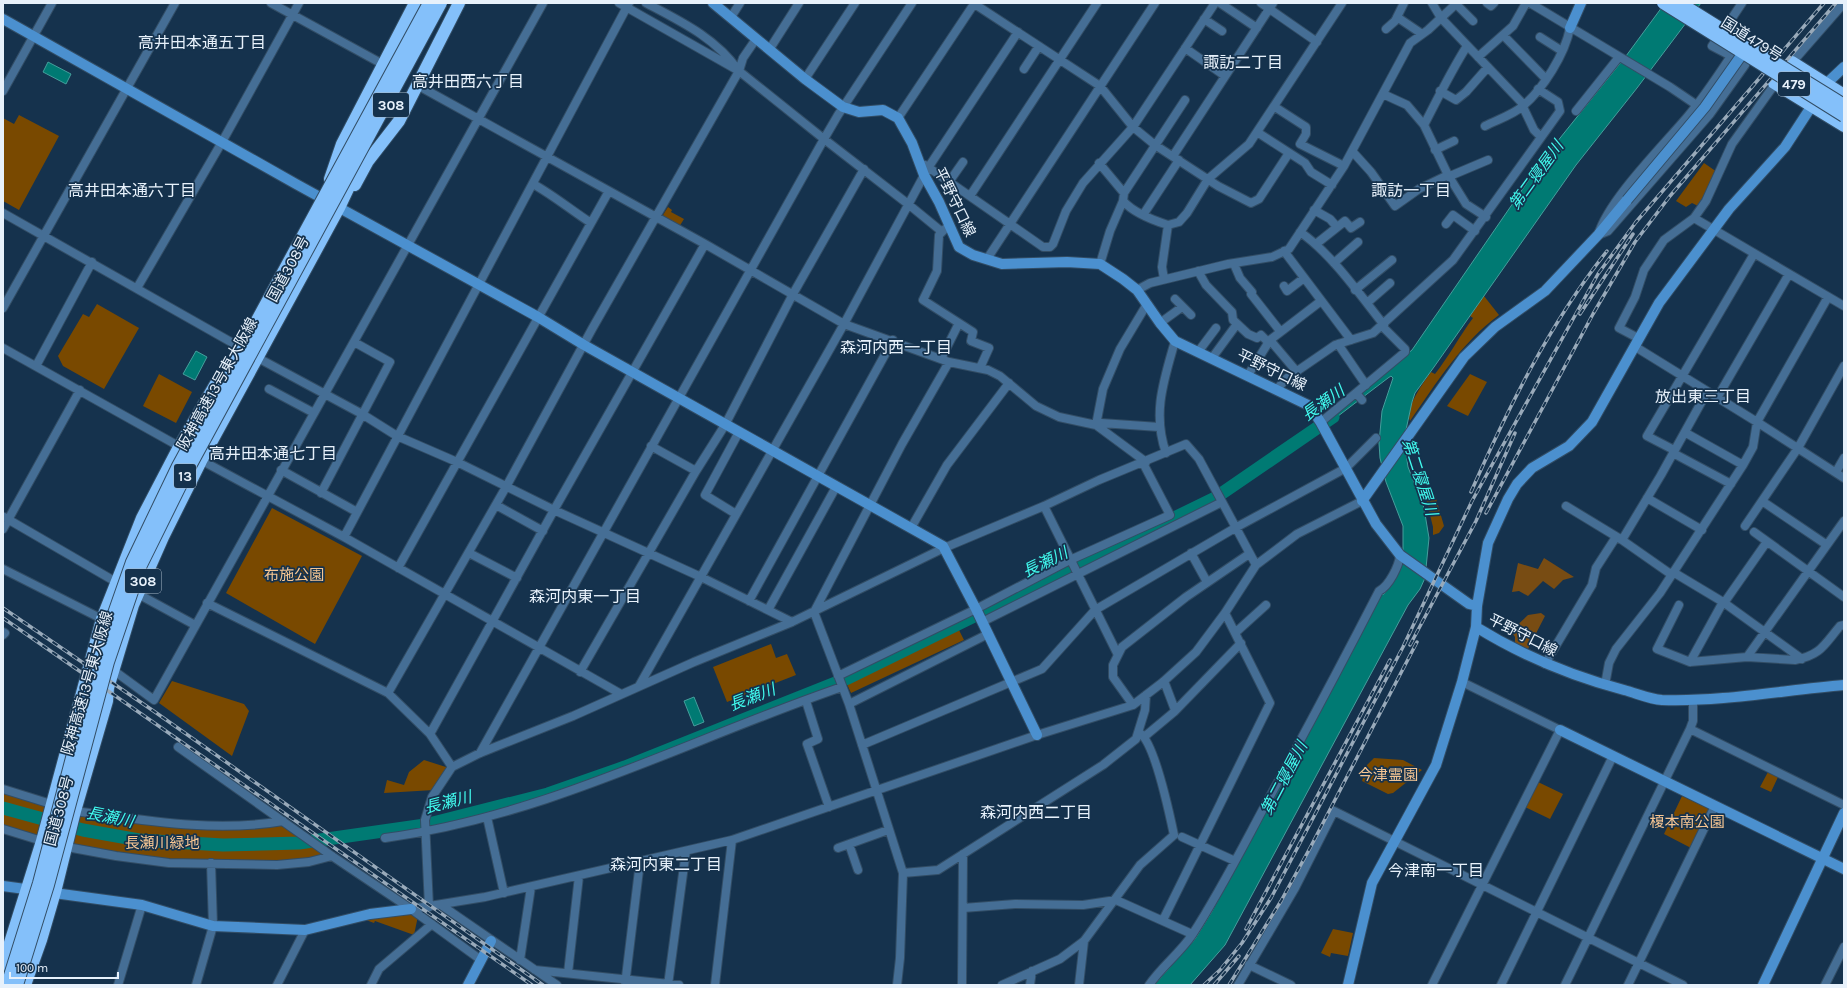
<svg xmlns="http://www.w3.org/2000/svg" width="1847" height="988" font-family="Karla,'Noto Sans JP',sans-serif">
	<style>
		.green { fill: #794900 }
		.forest { fill: #784c13 }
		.water { fill: #007a73; stroke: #459e9c }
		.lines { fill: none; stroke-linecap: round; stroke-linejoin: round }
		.river { stroke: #007a73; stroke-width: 13 }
		.street-casing { stroke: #324d65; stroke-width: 10 }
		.secondary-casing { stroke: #324d65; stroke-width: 12 }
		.highway-casing { stroke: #324d65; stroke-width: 14 }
		.street { stroke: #456e95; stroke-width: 8 }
		.secondary { stroke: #4b90cf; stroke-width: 10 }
		.highway { stroke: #84c0fa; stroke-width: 12 }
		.rail-casing { stroke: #99aaba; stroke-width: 3.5 }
		.rail { stroke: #15324d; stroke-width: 2; stroke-dasharray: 6; stroke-linecap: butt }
		.secondary-bridge-casing { stroke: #324d65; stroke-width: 12; stroke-linecap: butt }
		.highway-bridge-casing { stroke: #324d65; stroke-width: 14; stroke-linecap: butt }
		.secondary-bridge { stroke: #4b90cf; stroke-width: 10 }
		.highway-bridge { stroke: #84c0fa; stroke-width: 12 }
		.labels { text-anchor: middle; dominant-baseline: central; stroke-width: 3.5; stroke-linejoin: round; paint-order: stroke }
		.shield { fill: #15324d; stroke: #a8b8c7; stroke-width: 1 }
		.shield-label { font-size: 14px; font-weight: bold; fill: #e7f1fb }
		.street-label { font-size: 15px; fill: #e7f1fb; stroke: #15324d }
		.park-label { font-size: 15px; fill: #f6c693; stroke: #15324d }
		.neighbourhood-label { font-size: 16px; fill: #e7f1fb; stroke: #15324d }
		.water-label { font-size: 16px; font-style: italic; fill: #41faee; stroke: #15324d }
	</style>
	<rect width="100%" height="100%" fill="#15324d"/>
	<!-- green -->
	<path class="green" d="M19,115l40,21 -40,74 -16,-9v-83l11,6z
		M1704,163l13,9 -17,35 -8,-4 -6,4 -10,-6z
		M668,207l4,3 -1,2 13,7 -5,8 -14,-8 -2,-4z
		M1484,296l15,19c-38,28 -62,67 -89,106 -5,-13 13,-38 21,-49l4,2c14,-18 24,-37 38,-56l-3,-2z
		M97,304l42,24 -35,61 -41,-23 -5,-10 25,-42 6,3z
		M159,374l33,18 -16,31 -33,-17z
		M1470,374l17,8 -19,34 -21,-10z
		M1435,495l9,31 -5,7 -6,2v-8l-7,-28z
		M272,508l90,48 -47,88 -89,-51z
		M959,630l5,10 -113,53 -5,-11z
		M771,644l5,14 11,-4 9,21 -69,27 -14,-35z
		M172,681l72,23 5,7 -17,45 -73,-53z
		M1374,758l29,2 19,10 -29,23 -5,1 -26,-13 5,-16z
		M424,760l25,8 -15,22 -50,3 3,-13 17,5 5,-13z
		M1768,772l10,5 -7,15 -11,-5z
		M1538,782l25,12 -13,25 -25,-12z
		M3,792l75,22 164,13 19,1 22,-3 42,30 -17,5 -51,2 -89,-1 -101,-18 -64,-17z
		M1682,796l28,13 -19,39 -27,-14z
		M413,912l5,4 -4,19 -39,-14 -1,2 -8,-3z
		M1333,929l20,4 -5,23 -17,-3 -1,4 -9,-4z"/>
	<!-- forest -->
	<path class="forest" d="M1544,558l30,19 -11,3 -9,9 -11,-8 -15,15 -9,-5 -7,1 6,-29 20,6z
		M1541,613l4,3 -17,33 -13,-6v-6l-4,-6 17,-16z"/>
	<!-- water -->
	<path class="water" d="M1665,3h36l-64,85 -61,77 -142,202 -19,26 -3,9 -8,37 4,28 16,41 5,30 -4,40 -5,11 -12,16 -183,340 -35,40h-36l41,-46 16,-26 170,-318 3,-1 4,-6 15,-37v-25l-17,-44 -6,-24 -1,-15 3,-32 11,-33 -2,-2 -3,2 -63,48 -6,-1 93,-75 132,-192 82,-102z
		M48,62l23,12 -5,10 -23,-12z
		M196,351l11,6 -12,23 -12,-6z
		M694,697l10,25 -10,4 -10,-25z"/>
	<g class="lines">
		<!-- river -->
		<path class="river" d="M3,808l80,22 56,10 84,5 76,-2 126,-18 123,-31 77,-27 223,-89 367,-180 118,-81"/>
		<!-- street casing -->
		<g class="street-casing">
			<path id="street" d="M271,3l106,58
				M619,3l120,68 85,68 84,65 33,27
				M646,3c34,18 70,35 92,67
				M973,3l127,83 33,41 22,18 63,41 33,17 8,-4 30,-46
				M1220,3l37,25
				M1261,3l56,39
				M1432,3l9,15 83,87
				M1487,3l4,3 3,-3
				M1530,3l140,84 31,21
				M1456,4l17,17
				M731,17l9,-14
				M1397,17l25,17
				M1204,19l18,12
				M1728,24l14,-21
				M1386,29l9,-8 9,-18
				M1503,35l43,44
				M1540,37l22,14
				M1714,43l-2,3 19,10
				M1185,48l40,28
				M769,50l30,-47
				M1731,56l14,9 -35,49 -102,117 -10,4c11,-36 64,-88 90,-119 16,-19 29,-39 43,-60z
				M1478,57l35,-31 13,-23
				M1789,66l55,-63
				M1024,69l15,-23
				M805,79l50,-76
				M1777,81l-45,63 -26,57 -12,17 150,88
				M417,85l288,159 139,80 105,38 39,8 12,6 36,30 23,11 37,8 50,37
				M3,91l49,-88
				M1440,91l16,9 10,-8 22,-25
				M1383,94l24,11 17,20 24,50 18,29 20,13
				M1275,107l31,20v7l-6,10 44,22
				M1523,107l11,23 7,7
				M1576,111l43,-54
				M898,118l76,-114
				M1424,125c14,-27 27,-54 43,-79
				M1485,126c11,-6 28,-11 38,-20 20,-17 42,-52 47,-78
				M1257,132l48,31 6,9 21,13
				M1435,150l19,-9
				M1352,151l19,21 24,34 24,-17 29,-14
				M1173,156l100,-153
				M1099,163l25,30 -1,8c11,12 29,19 45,24l11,-3 8,-9 21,-34 41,-35 93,-141
				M925,165l118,82h7l3,-3 13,-33 17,-28 50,-56 82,-124
				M1450,176l38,-16
				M949,182l14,-20
				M533,184c20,11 38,26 58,39
				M1124,193l61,-93
				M970,196l127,-193
				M1314,210l16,9 7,8
				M3,213l235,133
				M1143,215l36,-55
				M1446,224l7,-9 22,16
				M945,229l-6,6 -2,36 -14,29 50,32 -2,9 18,7 -9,20
				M1300,232c31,21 60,63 84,93
				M1316,244l29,-23 6,7 9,-6
				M1284,251l67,89
				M987,259l168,-256
				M1334,263l24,-21
				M1100,264l10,-33 13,-30
				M1234,264l6,14 12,14 -1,2 29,37
				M1198,271l8,14 26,27 1,8 15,14 9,4 4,-3 8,8
				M1164,279l-2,-12 6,-42
				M1284,286l3,5 17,-13
				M137,288l85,-146 77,-139
				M1137,290l13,-7 78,-19 44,-7 17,-8 55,-83 66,-123 18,-13 29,-27
				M1355,290l37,-30
				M1175,299l16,16
				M1367,303l23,-20
				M3,308l172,-305
				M1160,323l22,-16
				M1638,338l-19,-10 16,-31 9,-27 20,-30 30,-22
				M1270,340l27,32
				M1338,344l28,41
				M1634,346l123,76 87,56
				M3,348l179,100
				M1198,352l18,-24
				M258,358l104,56 35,22 60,26 97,48 147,67 91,45
				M1212,358l25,-34
				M941,359l18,-36
				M36,366l56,-104
				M1248,375l22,-35 51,-39
				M269,389l45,24
				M1277,389l10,-11 48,-33 38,-12 80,-73 107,-149 -2,-9 -20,-13
				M1356,393l6,7
				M1717,398l72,-124
				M1321,422l84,-70v-3l-23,-23
				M1096,425l7,-36 17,-40 27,-45
				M1096,425l5,-2 58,4
				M1686,433l57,32
				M651,446l45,25
				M1674,450l-27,-14 107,-182
				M1166,453c-14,-40 -2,-73 9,-112
				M1673,453l58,31
				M197,458l147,79 277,157
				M281,470l76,42
				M1836,472l8,-14
				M1661,475l46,-83
				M321,493l69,-131 -36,-20
				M1647,498l55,32
				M1762,501l65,44
				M496,505l47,26
				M1044,506l73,147
				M1566,506l56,34 50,35
				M736,514l-31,-19 34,-63
				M4,517l112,65
				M1745,526l53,-78 46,-82
				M911,528l36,-63 62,-82
				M3,529l77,-139
				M1754,532l90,65
				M344,537l285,-534
				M1622,540l39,-65
				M469,553l48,25
				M1191,553l16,29
				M398,568l211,-377
				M3,569l99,50
				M1673,572l50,30 79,57
				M138,594l57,31
				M749,601l144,-261
				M207,603l181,90 42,41 22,33
				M1724,603l42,-60
				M1679,605l-22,44 33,13 57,-5 48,3c26,-5 29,-15 45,-34l4,-1
				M768,610l68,-123
				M982,622l240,-120
				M3,632l2,1 -2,2
				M1235,633l31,-28
				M1747,657l97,-136
				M1690,662l33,-60
				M1545,664l47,-79 4,-17 20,-31
				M113,670l41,30 389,-697
				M580,672l116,-201 29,-46 68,-131 71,-125
				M838,676l138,-67 94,-49 100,-45 -27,-52
				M1164,681l11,29
				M1605,685l4,-22 7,-14 44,-56 83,-128 10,-18 4,-25 71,-125
				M639,686l205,-362 84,-156 90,-136
				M388,693l118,-206 86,-158 147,-258 4,-13 13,-19
				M806,701l12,38 -11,5 22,63
				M849,704l139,-70
				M1133,705l-20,-28v-12l9,-18 64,-50 63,-43
				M1690,729l154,76
				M430,734l124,-224 151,-266
				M1141,734c14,12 29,82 33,101
				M1144,737l30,-25 67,-69
				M862,745l180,-76 53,-59 140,-82 111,-60 30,-30
				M178,747l154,109 79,53 70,51
				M480,753l344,-614 14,-24 74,-112
				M3,789l48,15
				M75,811c68,9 139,22 208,10
				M487,817l17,76
				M3,829l39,12
				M1182,837l53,24
				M385,838c161,-22 305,-99 457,-151
				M849,844l9,26
				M67,847l49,9 53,7 108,2 32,-3 23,-6
				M838,848l50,-18
				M903,873l35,-3 165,-105 33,-26 9,-29 1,-15
				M441,905l116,80
				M429,907l-4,-87 7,-23 20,-30 28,-14 93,-37 121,-54 98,-40 152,-74 100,-42 55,-26 87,-36 13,15 57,106
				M963,908l52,-4 68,1 33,-5 76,34
				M411,909l74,-12 247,-57 305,-105 96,-30 30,-23 33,-30 29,-39 31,-48 41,-31 65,-33
				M1163,920l107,-217 -45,-90
				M520,960l11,-73
				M1249,965l42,20
				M535,970l144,15
				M568,973l11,-97
				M118,985l24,-80
				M196,985l17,-59 -2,-63
				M277,985l28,-55
				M371,985l8,-16 53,-45
				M625,985l15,-123
				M668,985l18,-134
				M715,985l17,-145
				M897,985l3,-27 3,-85 -54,-169 -35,-92 88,-168 47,-82
				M962,985l1,-131
				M1002,985l58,-26 24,-18 56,-76 34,-30
				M1030,985l2,-14
				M1079,985l5,-44
				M1149,985c13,-19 31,-32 43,-50 26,-40 48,-83 70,-124 40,-73 79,-146 117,-220 10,-5 20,-25 21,-36
				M1238,985l57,-97 39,-77 349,174
				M1432,985l128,-255 -98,-48
				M1501,985l112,-229
				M1565,985l125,-256 3,-8v-22
				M1628,985l87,-179
				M1825,985l19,-38"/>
		</g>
		<!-- secondary casing -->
		<g class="secondary-casing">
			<path id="secondary" d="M713,3l92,76 38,28 16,5 24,-2 15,8 14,25 12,32 15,27 20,45 14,8 29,9 65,-2 33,2 23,15 14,11 23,33 15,18 135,65 11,17 55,101 24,31 69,49 8,2
				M3,19l293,165 242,133 46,28 359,201 33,63 61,126
				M1570,28l11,-25
				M1362,501l102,-144 31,-30 50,-36 53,-56 29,-35
				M1476,627c47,29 95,49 148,63 12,3 25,9 38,10 61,2 122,-10 182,-15
				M1560,730l284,139
				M3,886l139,19 71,21 92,4 65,-16 41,-5
				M468,985l23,-44
				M1348,985l24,-102 64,-118 26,-83 14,-55 1,-21 11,-63 20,-44 9,-15 15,-16 37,-22 23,-24 67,-119 70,-94 56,-62 41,-63 18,-17
				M1763,985l81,-172"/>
		</g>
		<!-- highway casing -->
		<g class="highway-casing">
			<path id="highway" d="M1792,62l52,33
				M1774,83l70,43
				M330,179l12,-35 73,-141
				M355,185l13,-24 31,-40 60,-118
				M3,965l39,-124 60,-222 40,-101 37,-71 39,-67
				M25,985l16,-45 14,-48 20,-81 32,-110 1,-13 25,-83 30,-68 38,-76 138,-253 16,-34"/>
		</g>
		<!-- street -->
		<use href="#street" class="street"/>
		<!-- secondary -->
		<use href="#secondary" class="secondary"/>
		<!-- highway -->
		<use href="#highway" class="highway"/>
		<!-- rail casing -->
		<g class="rail-casing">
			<path id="rail" d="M1580,314l53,-80
				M1471,492c37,-84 79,-169 136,-241
				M1486,513l107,-199 42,-72 35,-46 166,-193
				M3,608l152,104 388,273
				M3,618l529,367
				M1410,645l66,-124 39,-88
				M1246,929l144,-269
				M1204,985l16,-15 22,-27 29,-45 132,-251 69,-146 126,-227 38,-52 188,-219
				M1214,985l25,-29
				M1229,985l52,-84 29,-53 107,-206"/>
		</g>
		<!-- rail -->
		<use href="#rail" class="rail"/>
		<!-- secondary-bridge casing -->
		<g class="secondary-bridge-casing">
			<path id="secondary-bridge" d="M1627,200l78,-93 38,-54"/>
		</g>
		<!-- highway-bridge casing -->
		<g class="highway-bridge-casing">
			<path id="highway-bridge" d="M1663,3l181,113
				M1680,3l164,102
				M7,985l32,-102 59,-224 34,-97 46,-96 251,-463
				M17,985l31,-100 60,-223 33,-97 47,-95 253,-467"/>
		</g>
		<!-- secondary-bridge -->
		<use href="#secondary-bridge" class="secondary-bridge"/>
		<!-- highway-bridge -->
		<use href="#highway-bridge" class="highway-bridge"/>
	</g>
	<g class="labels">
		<!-- shield labels -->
		<g class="shield">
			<rect x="1778" y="72" width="32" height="24" rx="3"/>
			<rect x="373" y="93" width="36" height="24" rx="3"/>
			<rect x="174" y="464" width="22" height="24" rx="3"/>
			<rect x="125" y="569" width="36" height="24" rx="3"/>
		</g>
		<g class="shield-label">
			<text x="1794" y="84">479</text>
			<text x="391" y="105">308</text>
			<text x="185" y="476">13</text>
			<text x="143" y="581">308</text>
		</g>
		<!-- street labels -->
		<g class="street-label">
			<text transform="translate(1752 39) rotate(32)">国道479号</text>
			<text transform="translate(955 202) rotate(64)">平野守口線</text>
			<text transform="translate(288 269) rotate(-62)">国道308号</text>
			<text transform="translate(1272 370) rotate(26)">平野守口線</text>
			<text transform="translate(217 384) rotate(-61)">阪神高速13号東大阪線</text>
			<text transform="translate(1523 635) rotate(27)">平野守口線</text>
			<text transform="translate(87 683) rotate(-74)">阪神高速13号東大阪線</text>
			<text transform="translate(59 811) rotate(-75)">国道308号</text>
		</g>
		<!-- park labels -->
		<g class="park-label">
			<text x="294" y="575">布施公園</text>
			<text x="1388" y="775">今津霊園</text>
			<text x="1687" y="822">榎本南公園</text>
			<text x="162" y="843">長瀬川緑地</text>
		</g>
		<!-- neighbourhood labels -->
		<g class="neighbourhood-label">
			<text x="202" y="42">高井田本通五丁目</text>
			<text x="1243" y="62">諏訪二丁目</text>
			<text x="468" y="81">高井田西六丁目</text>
			<text x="132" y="190">高井田本通六丁目</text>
			<text x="1411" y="190">諏訪一丁目</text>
			<text x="896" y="347">森河内西一丁目</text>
			<text x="1703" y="396">放出東三丁目</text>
			<text x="273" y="453">高井田本通七丁目</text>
			<text x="585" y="596">森河内東一丁目</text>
			<text x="1036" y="812">森河内西二丁目</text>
			<text x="666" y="864">森河内東二丁目</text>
			<text x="1436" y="870">今津南一丁目</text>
		</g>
		<!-- water labels -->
		<g class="water-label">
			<text transform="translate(1536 175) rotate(-54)">第二寝屋川</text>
			<text transform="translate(1323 403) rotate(-36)">長瀬川</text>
			<text transform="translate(1420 477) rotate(72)">第二寝屋川</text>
			<text transform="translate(1045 562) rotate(-26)">長瀬川</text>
			<text transform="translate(752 697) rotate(-21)">長瀬川</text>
			<text transform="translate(1284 778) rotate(-62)">第二寝屋川</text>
			<text transform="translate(448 802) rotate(-14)">長瀬川</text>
			<text transform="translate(110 817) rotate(11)">長瀬川</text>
		</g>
	</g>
	<!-- border -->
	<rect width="1847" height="988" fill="none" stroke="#e7f1fb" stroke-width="8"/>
	<!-- scale -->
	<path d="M10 972v6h108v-6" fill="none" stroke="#e7f1fb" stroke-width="2"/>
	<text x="16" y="972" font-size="12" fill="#e7f1fb" stroke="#15324d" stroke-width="3" paint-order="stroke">100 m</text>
</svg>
